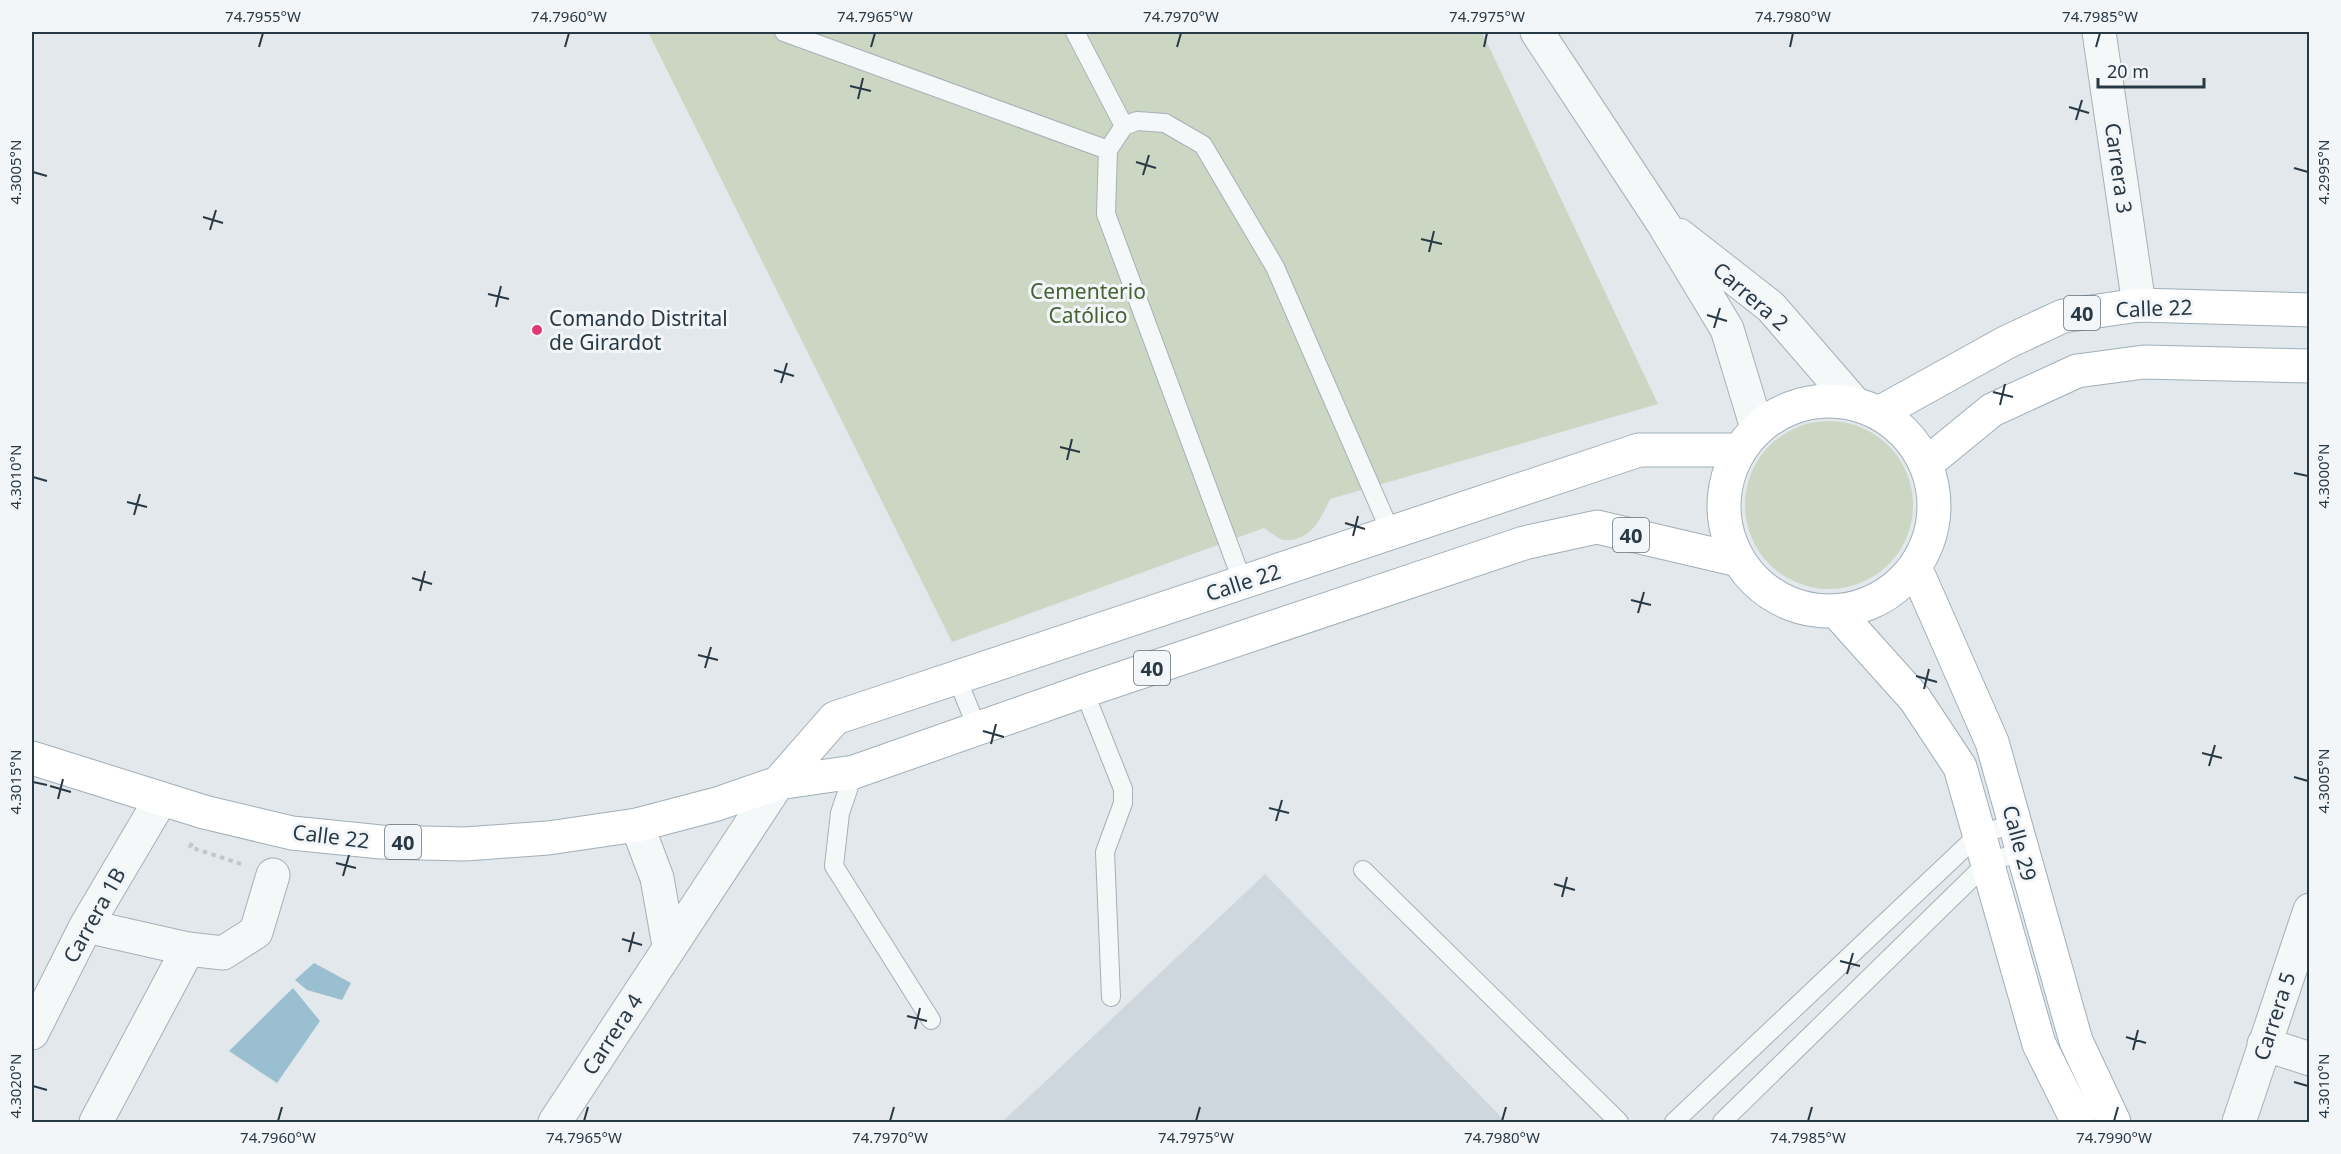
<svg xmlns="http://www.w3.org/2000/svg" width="2341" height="1154" font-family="'Noto Sans',sans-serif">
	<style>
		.built { fill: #cfd7de }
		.green { fill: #cbd7c2 }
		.water { fill: #99bfd0 }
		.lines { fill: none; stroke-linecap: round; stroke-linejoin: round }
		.service-casing { stroke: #a6b0b7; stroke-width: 20 }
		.minor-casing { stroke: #a6b0b7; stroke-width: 35 }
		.tertiary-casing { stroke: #a6b0b7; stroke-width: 35 }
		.primary-casing { stroke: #9fafb9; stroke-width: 35 }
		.path { stroke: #c0c6ca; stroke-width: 4; stroke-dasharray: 4.5 4.5; stroke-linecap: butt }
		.service { stroke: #f5f8f9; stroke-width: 18 }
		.minor { stroke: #f5f8f9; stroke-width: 33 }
		.tertiary { stroke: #f5f8f9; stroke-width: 33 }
		.primary { stroke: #fff; stroke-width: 33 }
		.ticks { fill: none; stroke: #283946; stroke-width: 2 }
		.poi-dot { fill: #de3974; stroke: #f2f6f9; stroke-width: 2 }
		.labels { text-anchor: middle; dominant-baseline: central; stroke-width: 6; stroke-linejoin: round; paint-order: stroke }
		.shield { fill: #f2f6f9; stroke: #65727c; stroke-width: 1.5 }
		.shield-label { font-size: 20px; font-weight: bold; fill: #283946 }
		.street-label { font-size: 21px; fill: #283946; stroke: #f2f6f9 }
		.park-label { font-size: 21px; fill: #466333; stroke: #f2f6f9 }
		.poi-label { font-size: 21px; fill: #283946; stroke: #f2f6f9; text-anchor: start }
		.neatline { fill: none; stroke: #283946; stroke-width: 2 }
		.ticks-label { font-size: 15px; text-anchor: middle; fill: #283946 }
	</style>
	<rect width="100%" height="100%" fill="#e2e8ec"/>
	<!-- built -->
	<path class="built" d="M1265,874l241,248h-504l46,-43z"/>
	<!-- green -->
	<path class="green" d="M648,32h834l176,372 -328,95c-9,20 -20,43 -46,41 -6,-1 -14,-8 -20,-12l-312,114z
		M1745 505a84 84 0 1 1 168 0a84 84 0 1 1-168 0Z"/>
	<!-- water -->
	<path class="water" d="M314,963l37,20 -9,17 -35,-10 -12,-10z
		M293,988l27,33 -43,62 -48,-32z"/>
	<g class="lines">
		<!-- service casing -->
		<g class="service-casing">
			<path id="service" d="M784,32l324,118
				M1075,32l49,94
				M1243,583l-137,-369 2,-64 16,-24 13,-5 28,2 38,22 72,122 116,266
				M957,678l20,50
				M1084,691l39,98v14l-18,49 6,145
				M854,772l-14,41 -6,53 97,154
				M1363,870l256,252
				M1674,1122l305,-288 36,-10
				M1722,1122l266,-260 34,-10"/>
		</g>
		<!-- minor casing -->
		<g class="minor-casing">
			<path id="minor" d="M1537,32l126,191 64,106 30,99
				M2099,32l40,273
				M1679,235l92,72 84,97
				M86,926l102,23 35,4 33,-21 17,-57
				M32,1033l54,-107 75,-127
				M2264,1044l46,15
				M96,1122l92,-173
				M2239,1122l71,-212"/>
		</g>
		<!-- tertiary casing -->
		<g class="tertiary-casing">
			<path id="tertiary" d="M637,825l20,53 12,68
				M555,1122l223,-339"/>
		</g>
		<!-- primary casing -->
		<g class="primary-casing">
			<path id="primary" d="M1724 506a105 105 0 1 1 210 0a105 105 0 1 1-210 0Z
				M1879,413l128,-71 56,-26 76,-11 171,5
				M1926,464l66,-54 85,-39 67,-9 166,4
				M1915,567l77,175 84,299 38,81
				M1836,611l79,88 45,68 79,277 39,78
				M32,758l172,54 88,21 89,9 84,2 83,-6 89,-13 80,-21 61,-21 76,-11 230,-81 440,-148 73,-16 141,33
				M778,783l57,-65 804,-268h100"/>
		</g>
		<!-- path -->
		<path class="path" d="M192,843l-2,4 51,17"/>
		<!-- service -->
		<use href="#service" class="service"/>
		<!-- minor -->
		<use href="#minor" class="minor"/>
		<!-- tertiary -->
		<use href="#tertiary" class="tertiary"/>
		<!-- primary -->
		<use href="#primary" class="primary"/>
	</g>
	<!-- ticks -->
	<path class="ticks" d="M259,47l4,-14M565,47l4,-14M871,47l4,-14M1177,47l4,-14M1484,47l3,-14M1790,47l3,-14M2096,47l4,-14M850,86l21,5M858,99l5,-21M2069,107l20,6M2076,120l6,-20M1136,162l20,6M2294,168l14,4M33,172l14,4M1143,175l6,-20M203,217l20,6M210,230l6,-20M1421,239l21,5M1429,252l5,-21M488,294l21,5M496,307l5,-21M1707,315l20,6M1714,328l6,-20M774,370l20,6M781,383l6,-20M1993,392l20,5M2000,405l5,-21M1060,447l20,5M1067,460l5,-21M2294,473l14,3M33,477l14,4M127,502l20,5M134,515l6,-21M1345,523l20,6M1353,536l5,-20M412,578l20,6M420,591l5,-20M1631,600l20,5M1638,613l6,-21M698,655l20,5M705,668l6,-21M1916,676l21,6M1924,689l5,-20M983,731l21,6M991,744l5,-20M2202,753l20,5M2209,766l6,-21M2294,777l14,4M33,782l14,3M50,786l21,6M58,799l5,-20M1269,808l20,5M1276,821l6,-21M336,863l20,5M343,876l6,-21M1554,884l21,6M1562,897l5,-20M622,939l20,6M629,952l5,-20M1840,961l20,5M1847,974l6,-21M907,1016l20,5M915,1029l5,-21M2126,1037l20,6M2133,1050l5,-20M2294,1082l14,4M33,1086l14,4M278,1121l4,-14M584,1121l4,-14M890,1121l4,-14M1196,1121l4,-14M1502,1121l4,-14M1808,1121l4,-14M2114,1121l4,-14"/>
	<!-- markers -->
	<circle class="poi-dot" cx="537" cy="330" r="6"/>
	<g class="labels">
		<!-- shield labels -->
		<g class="shield">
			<rect x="2064" y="296" width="36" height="34" rx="4.5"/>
			<rect x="1613" y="518" width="36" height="34" rx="4.5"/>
			<rect x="1134" y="651" width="36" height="34" rx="4.5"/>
			<rect x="385" y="825" width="36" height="34" rx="4.5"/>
		</g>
		<g class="shield-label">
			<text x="2082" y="313">40</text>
			<text x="1631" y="535">40</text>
			<text x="1152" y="668">40</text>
			<text x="403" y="842">40</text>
		</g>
		<!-- street labels -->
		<g class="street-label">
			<text transform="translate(2119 168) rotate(82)">Carrera 3</text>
			<text transform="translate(1751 296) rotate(41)">Carrera 2</text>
			<text transform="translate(2154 308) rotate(-2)">Calle 22</text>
			<text transform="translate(1243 582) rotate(-18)">Calle 22</text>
			<text transform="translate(331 836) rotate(7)">Calle 22</text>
			<text transform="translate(2020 843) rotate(75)">Calle 29</text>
			<text transform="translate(94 915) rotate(-61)">Carrera 1B</text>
			<text transform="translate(2274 1016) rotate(-72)">Carrera 5</text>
			<text transform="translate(612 1034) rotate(-57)">Carrera 4</text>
		</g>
		<!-- park labels -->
		<g class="park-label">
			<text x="1088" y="291">Cementerio<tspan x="1088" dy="24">Católico</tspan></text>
		</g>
		<!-- poi labels -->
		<g class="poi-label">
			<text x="549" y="318">Comando Distrital<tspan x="549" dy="24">de Girardot</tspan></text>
		</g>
	</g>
	<!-- border -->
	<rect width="2341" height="1154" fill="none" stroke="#f2f6f9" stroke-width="66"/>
	<!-- scale -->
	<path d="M2098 78v9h106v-9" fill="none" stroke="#283946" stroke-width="3"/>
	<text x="2107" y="78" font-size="18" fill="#283946" stroke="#f2f6f9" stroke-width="4.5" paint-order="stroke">20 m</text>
	<rect x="33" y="33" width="2275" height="1088" class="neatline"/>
	<g class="ticks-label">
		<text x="263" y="22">74.7955°W</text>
		<text x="569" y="22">74.7960°W</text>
		<text x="875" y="22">74.7965°W</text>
		<text x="1181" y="22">74.7970°W</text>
		<text x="1487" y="22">74.7975°W</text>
		<text x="1793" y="22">74.7980°W</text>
		<text x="2100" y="22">74.7985°W</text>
		<text transform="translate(2324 172) rotate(-90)" y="5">4.2995°N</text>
		<text transform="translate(16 172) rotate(-90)" y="5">4.3005°N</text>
		<text transform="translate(2324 476) rotate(-90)" y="5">4.3000°N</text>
		<text transform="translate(16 477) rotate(-90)" y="5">4.3010°N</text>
		<text transform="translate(2324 781) rotate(-90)" y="5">4.3005°N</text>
		<text transform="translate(16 782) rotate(-90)" y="5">4.3015°N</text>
		<text transform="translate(2324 1086) rotate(-90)" y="5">4.3010°N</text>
		<text transform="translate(16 1086) rotate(-90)" y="5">4.3020°N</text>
		<text x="278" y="1143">74.7960°W</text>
		<text x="584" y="1143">74.7965°W</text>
		<text x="890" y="1143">74.7970°W</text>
		<text x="1196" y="1143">74.7975°W</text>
		<text x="1502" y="1143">74.7980°W</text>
		<text x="1808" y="1143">74.7985°W</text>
		<text x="2114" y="1143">74.7990°W</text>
	</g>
</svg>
